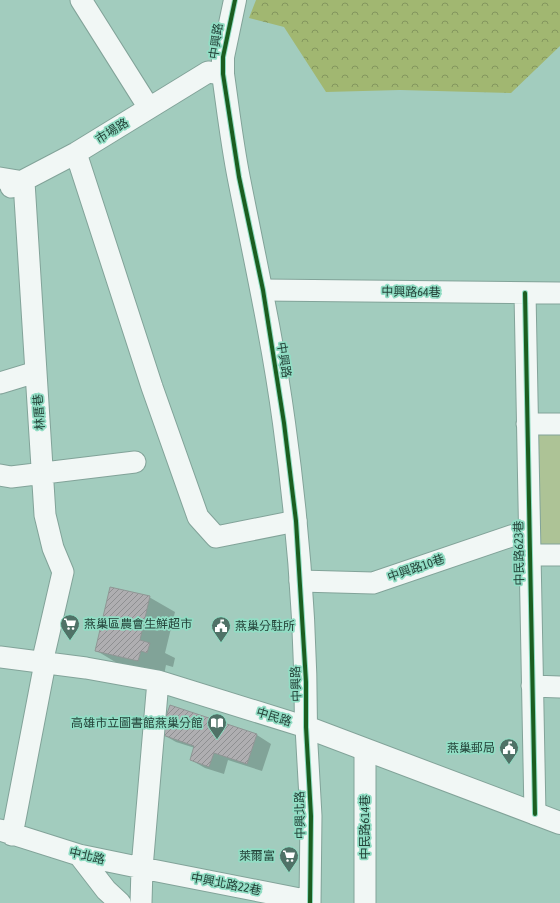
<svg xmlns="http://www.w3.org/2000/svg" width="560" height="903" font-family="'Asap Condensed','Noto Sans TC',sans-serif">
	<style>
		.green { fill: #adc396 }
		.forest { fill: url(#forest-crowns) }
		.shadow { fill: #0003 }
		.building { fill: url(#building-hatch); stroke: #8f9795 }
		.lines { fill: none; stroke-linecap: round; stroke-linejoin: round }
		.minor-casing { stroke: #82a399; stroke-width: 23 }
		.major-casing { stroke: #82a399; stroke-width: 24 }
		.minor { stroke: #f1f7f5; stroke-width: 21 }
		.major { stroke: #f1f7f5; stroke-width: 22 }
		.cycleway-casing { stroke: #91ddc4; stroke-width: 6 }
		.cycleway { stroke: #1b5e20; stroke-width: 4 }
		.labels { text-anchor: middle; dominant-baseline: central; stroke-width: 3.5; stroke-linejoin: round; paint-order: stroke }
		.street-label { font-size: 12px; fill: #234238; stroke: #91ddc4 }
		.poi-label { font-size: 12px; fill: #234238; stroke: #91ddc4; text-anchor: end }
	</style>
	<defs>
		<pattern id="forest-crowns" width="20" height="18" patternUnits="userSpaceOnUse"><rect width="20" height="18" fill="#a1b771"/><path d="M2 6a3 3 0 1 1 6 0M12 15a3 3 0 1 1 6 0" fill="none" stroke="#83965e"/></pattern>
		<pattern id="building-hatch" width="6" height="6" patternUnits="userSpaceOnUse"><rect width="6" height="6" fill="#afaeb1"/><path d="M-1 1l2-2M0 6l6-6M5 7l2-2" fill="none" stroke="#8e8f91"/></pattern>
	</defs>
	<rect width="100%" height="100%" fill="#a2ccbe"/>
	<!-- green -->
	<path class="green" d="M535,432h25v113h-20z"/>
	<!-- forest -->
	<path class="forest" d="M256,0h304v46l-49,47 -111,-3 -74,2 -42,-65 -35,-9z"/>
	<!-- shadow -->
	<path class="shadow" d="M149,597l26,15 -10,41 10,5 -2,9 -7,-2 -2,10 -42,-9 -25,-15z
		M162,734l95,1 14,9 -9,27 -34,-11 -4,14 -19,-6 -14,-8 4,-12 -19,-6z"/>
	<!-- building -->
	<path class="building" d="M110,587l40,9 -10,44 10,3 -3,10 -6,-2 -3,10 -43,-10z
		M170,705l87,29 -10,30 -33,-11 -5,14 -19,-7 4,-14 -34,-12z"/>
	<g class="lines">
		<!-- minor casing -->
		<g class="minor-casing">
			<path id="minor" d="M81,0l68,108
				M76,153l76,234 46,130 18,20 80,-16
				M0,178l24,4 21,333 8,33 10,24 -21,91
				M11,187l65,-34 132,-81 15,2
				M263,290l297,3
				M525,293l10,521
				M0,383l36,-11
				M527,424h33
				M0,475l11,2 124,-15
				M529,555h31
				M300,581l73,2 156,-53
				M0,657l86,11 72,13 148,46 5,89 -1,87
				M158,681l-16,187 168,33
				M532,686l28,1
				M365,750v153
				M0,830l79,25 63,13 -1,35
				M12,835l33,-172
				M79,855l27,35 14,13"/>
		</g>
		<!-- major casing -->
		<g class="major-casing">
			<path id="major" d="M235,0l-12,57v17c5,35 9,70 16,105 16,81 34,162 45,244 14,101 22,203 22,304l254,96"/>
		</g>
		<!-- minor -->
		<use href="#minor" class="minor"/>
		<!-- major -->
		<use href="#major" class="major"/>
		<!-- cycleway casing -->
		<g class="cycleway-casing">
			<path id="cycleway" d="M235,0l-12,57v17l16,103 24,113 21,133 12,98 10,161v45l5,89 -1,87
				M525,293l10,521"/>
		</g>
		<!-- cycleway -->
		<use href="#cycleway" class="cycleway"/>
	</g>
	<!-- icons -->
	<defs>
		<g id="supermarket-pin" transform="scale(1)"><path d="M0 17L-7.5 6A9.5 9.5 0 1 1 7.5 6Z" fill="#4f7267" stroke="#91ddc4"/><path d="M-6-5.5h2.5l.6 2H6L4.5 2H-2.5L-4.4-4H-6ZM-1.5 3.2a1.3 1.3 0 1 0 .1 0ZM3 3.2a1.3 1.3 0 1 0 .1 0Z" fill="#fff"/></g>
		<g id="civic-pin" transform="scale(1)"><path d="M0 17L-7.5 6A9.5 9.5 0 1 1 7.5 6Z" fill="#4f7267" stroke="#91ddc4"/><path d="M-.6-6.5H3V-4.5H.6V-3L4-1V1h2V6H-6V1h2V-1L-.6-3ZM-1.2 2.5V6h2.4V2.5Z" fill="#fff"/></g>
		<g id="library-pin" transform="scale(1)"><path d="M0 17L-7.5 6A9.5 9.5 0 1 1 7.5 6Z" fill="#4f7267" stroke="#91ddc4"/><path d="M-6-4Q-3-5.5-.7-3.5V5Q-3 3-6 4ZM6-4Q3-5.5 .7-3.5V5Q3 3 6 4Z" fill="#fff"/></g>
	</defs>
	<g fill-rule="evenodd">
		<use href="#supermarket-pin" x="70" y="624"/>
		<use href="#civic-pin" x="221" y="626"/>
		<use href="#library-pin" x="217" y="723"/>
		<use href="#civic-pin" x="509" y="748"/>
		<use href="#supermarket-pin" x="289" y="856"/>
	</g>
	<g class="labels">
		<!-- street labels -->
		<g class="street-label">
			<text transform="translate(216 41) rotate(-82)">中興路</text>
			<text transform="translate(112 131) rotate(-32)">市場路</text>
			<text transform="translate(411 292) rotate(1)">中興路64巷</text>
			<text transform="translate(284 360) rotate(81)">中興路</text>
			<text transform="translate(39 412) rotate(-94)">林厝巷</text>
			<text transform="translate(519 553) rotate(-91)">中民路623巷</text>
			<text transform="translate(416 568) rotate(-19)">中興路10巷</text>
			<text transform="translate(296 684) rotate(-92)">中興路</text>
			<text transform="translate(274 717) rotate(17)">中民路</text>
			<text transform="translate(300 815) rotate(-91)">中興北路</text>
			<text transform="translate(365 827) rotate(-90)">中民路614巷</text>
			<text transform="translate(87 856) rotate(13)">中北路</text>
			<text transform="translate(226 884) rotate(11)">中興北路22巷</text>
		</g>
		<!-- poi labels -->
		<g class="poi-label">
			<text x="84" y="624" text-anchor="start">燕巢區農會生鮮超市</text>
			<text x="235" y="626" text-anchor="start">燕巢分駐所</text>
			<text x="203" y="723">高雄市立圖書館燕巢分館</text>
			<text x="495" y="748">燕巢郵局</text>
			<text x="275" y="856">萊爾富</text>
		</g>
	</g>
</svg>
